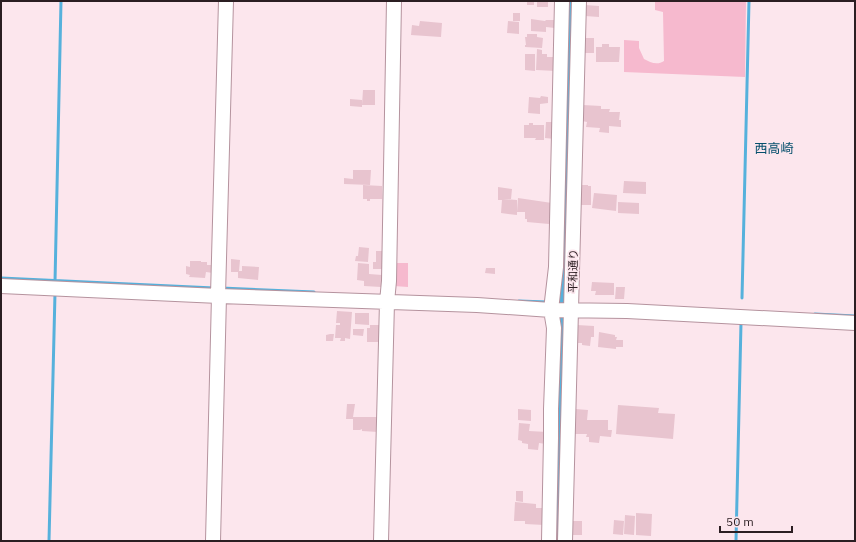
<svg xmlns="http://www.w3.org/2000/svg" width="856" height="542" font-family="'IBM Plex Sans','Noto Sans JP',sans-serif">
	<style>
		.green { fill: #f6b9ce }
		.lines { fill: none; stroke-linecap: round; stroke-linejoin: round }
		.stream { stroke: #56b1dc; stroke-width: 3 }
		.river { stroke: #56b1dc; stroke-width: 17 }
		.building { fill: #e8c4cf }
		.minor-casing { stroke: #b5939e; stroke-width: 16 }
		.minor { stroke: #fff; stroke-width: 14 }
		.labels { text-anchor: middle; dominant-baseline: central; stroke-width: 3.5; stroke-linejoin: round; paint-order: stroke }
		.street-label { font-size: 11px; fill: #2b1e22; stroke: #fce6ed }
		.quarter-label { font-size: 13px; fill: #054f6c; stroke: #fce6ed }
	</style>
	<rect width="100%" height="100%" fill="#fce6ed"/>
	<!-- green -->
	<path class="green" d="M655,1h91l-1,76 -121,-5v-32l15,1v7l5,11c6,3 13,7 20,2l-1,-49 -8,-2z
		M395,263h13v24l-14,-1z"/>
	<g class="lines">
		<!-- stream -->
		<path class="stream" d="M1,278l213,10
			M55,282l6,-281
			M221,288l93,4
			M742,298l7,-297
			M519,301l28,1
			M555,303h12
			M815,314l40,2
			M49,541l6,-248
			M736,541l5,-218"/>
		<!-- river -->
		<path class="river" d="M556,541l14,-540"/>
	</g>
	<!-- building -->
	<path class="building" d="M527,1h7v4h-7z
		M537,1h11v6h-11z
		M585,5l14,1v11l-14,-1z
		M513,13h7v8h-7z
		M531,19l14,2 1,-1h10l-1,8 -9,-1v5l-15,-1z
		M420,21l22,2 -1,14 -30,-2 1,-10 7,1z
		M508,21l11,1v12l-12,-1z
		M527,34h10v3l6,1 -1,10 -17,-1v-2h1l-1,-8h2z
		M584,38h10v15h-10z
		M602,44h7v3h11l-1,15h-23v-15h6z
		M537,49l5,1v4h5v3h10l-1,14 -20,-1z
		M525,54h10v17l-10,-1z
		M363,90h12v15h-13z
		M541,96l7,1v6l-8,1v10l-12,-1 1,-16 11,1z
		M350,99l12,1v7l-12,-1z
		M583,105l18,1v3h9l-1,3h11l-1,8h2v7l-12,-1v7l-10,-1 1,-4 -14,-1 1,-5 -5,-1z
		M546,122h10l-1,17 -10,-1z
		M529,123h4v2h11v15h-9l1,-2h-12v-13h5z
		M353,170h18l-1,15 -26,-1v-6l9,1z
		M624,181l22,1v12l-23,-1z
		M363,185l19,1v13h-12v2h-3v-2h-4z
		M581,185h7v1h3v19h-10z
		M498,187l14,2 -1,10h-8l14,1v15l-16,-2 1,-13h-4z
		M594,193l23,2 -1,16 -24,-3z
		M518,198l34,5 -1,15h-2v6l-22,-2v-3h-2v-7h-8z
		M618,202l21,1v11l-21,-1z
		M359,247l10,1 -1,14 -13,-1 1,-5h2z
		M376,251h8l-1,18h-10v-7h3z
		M231,259l9,1 -1,11h3v-5l17,1 -1,13 -20,-2v-6h-7z
		M190,261h11v1h6v3h7l-1,8 -7,-1 -1,6 -16,-1 1,-2 -4,-1v-8l4,1z
		M358,263l11,1v10l13,1 -1,12 -17,-1v-5l-7,-1z
		M486,268h9v6l-10,-1z
		M592,282l22,1v12h-19l1,-4h-5z
		M616,287h9l-1,12h-9z
		M337,311l15,1 -2,27 -5,-1v3h-5l1,-3h-6l1,-13h4v-2h-4z
		M355,313h14v12l-14,-1z
		M370,325h13v11h-4v6h-12v-14h3z
		M577,325l17,1v11h-3l-1,9 -8,-1v-2h-6z
		M353,329h11l-1,7 -10,-1z
		M599,332l16,3v2h2l-1,3h7v7h-7v2l-18,-2z
		M330,334h4l-1,7h-7v-6z
		M347,404h8l-2,13h26l-1,15 -16,-1v-2l-2,1h-7v-11h-7z
		M618,405l41,3 -1,5 17,1 -2,25 -57,-5z
		M518,409l13,1v11l-13,-1z
		M575,409l13,1 -1,10h21v10h4l-1,7 -11,-1 -1,7 -10,-1v-5h-3l1,-3h-13z
		M519,423l11,1 -1,7 18,1 -1,12 -7,-1 -1,7 -10,-1v-5l-6,-1v-2l-4,-1z
		M516,491h7v11l-7,-1z
		M515,502l21,2v4h9l-1,17 -19,-1v-3h-11z
		M636,513l16,1 -1,22 -15,-1z
		M625,515l10,1 -1,19 -10,-1z
		M614,520l10,1 -1,14 -10,-1z
		M571,521h11v14h-11z"/>
	<g class="lines">
		<!-- minor casing -->
		<g class="minor-casing">
			<path id="minor" d="M1,286l218,10 258,9 74,5 76,1 228,12
				M218,295l8,-294
				M213,541l6,-245
				M381,541l6,-239 2,-21 5,-280
				M549,541l2,-103v-29l3,-81 -3,-18 5,-43 6,-266
				M565,541l14,-540"/>
		</g>
		<!-- minor -->
		<use href="#minor" class="minor"/>
	</g>
	<g class="labels">
		<!-- street labels -->
		<g class="street-label">
			<text transform="translate(573 271) rotate(-89)">平和通り</text>
		</g>
		<!-- quarter labels -->
		<g class="quarter-label">
			<text x="774" y="148">西高崎</text>
		</g>
	</g>
	<!-- border -->
	<rect width="856" height="542" fill="none" stroke="#2b1e22" stroke-width="4"/>
	<!-- scale -->
	<path d="M720 526v6h72v-6" fill="none" stroke="#2b1e22" stroke-width="2"/>
	<text x="726" y="526" font-size="12" fill="#2b1e22" stroke="#fce6ed" stroke-width="3" paint-order="stroke">50 m</text>
</svg>
